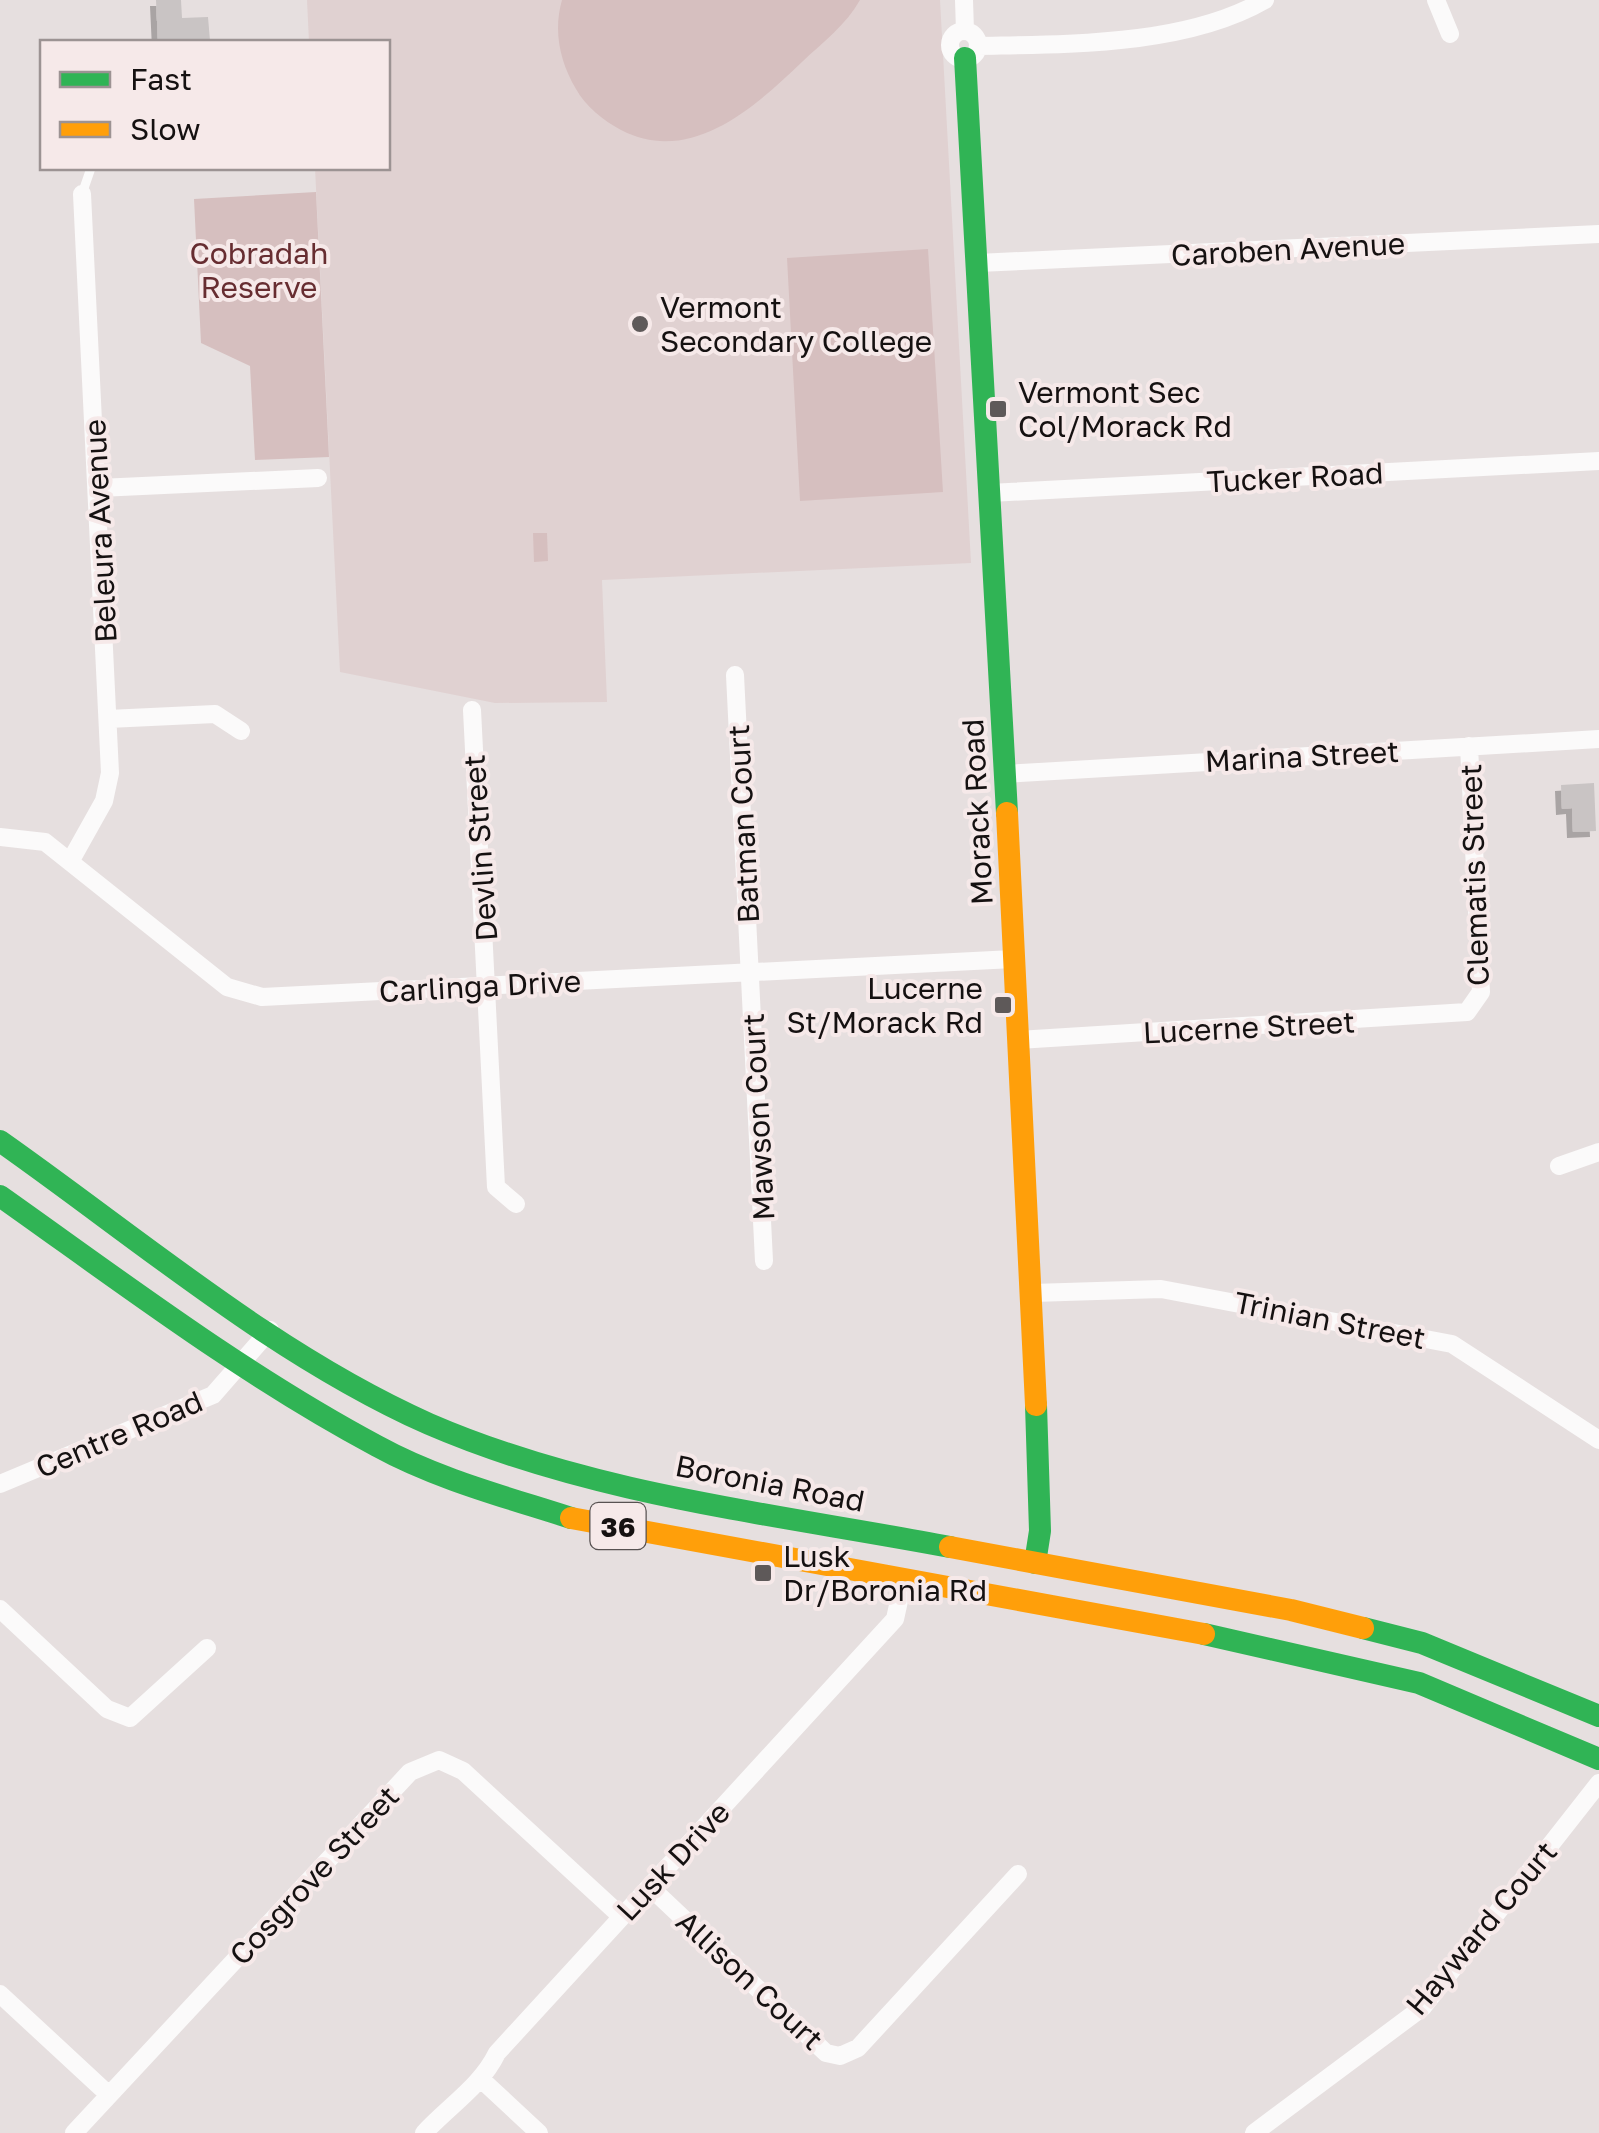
<svg xmlns="http://www.w3.org/2000/svg" width="1599" height="2133" font-family="'Golos Text',sans-serif">
	<style>
		.built { fill: #e0d1d1 }
		.green { fill: #d6bfbf }
		.building { fill: #c9c4c4; filter: url(#shadow) }
		.lines { fill: none; stroke-linecap: round; stroke-linejoin: round }
		.lane { stroke: #fbfafa; stroke-width: 9 }
		.street { stroke: #fbfafa; stroke-width: 18 }
		.fast { stroke: #30b455; stroke-width: 22 }
		.slow { stroke: #ff9f0a; stroke-width: 22 }
		.poi-dot { fill: #5e5959; stroke: #f6e9e9; stroke-width: 4 }
		.labels { text-anchor: middle; dominant-baseline: central; stroke-width: 8; stroke-linejoin: round; paint-order: stroke }
		.shield { fill: #f6e9e9; stroke: #585252; stroke-width: 2.5 }
		.shield-label { font-size: 28px; font-weight: bold; fill: #151111 }
		.street-label { font-size: 30px; fill: #151111; stroke: #f6e9e9 }
		.park-label { font-size: 30px; fill: #672d31; stroke: #f6e9e9 }
		.poi-label { font-size: 30px; fill: #151111; stroke: #f6e9e9; text-anchor: start }
	</style>
	<defs>
		<filter id="shadow"><feDropShadow dx="-6" dy="6" stdDeviation="0" flood-color="#0004"/></filter>
	</defs>
	<rect width="100%" height="100%" fill="#e6dfdf"/>
	<!-- built -->
	<path class="built" d="M307,0h633l31,563 -369,17 5,122 -112,1 -155,-31 -25,-504h73v-126h-79z"/>
	<!-- green -->
	<path class="green" d="M562,0h298c-14,25 -37,42 -58,62 -48,46 -112,104 -181,68 -17,-9 -36,-24 -45,-41 -16,-27 -23,-58 -14,-89z
		M316,192l13,265 -74,3 -5,-94 -49,-23 -7,-144z
		M928,249l15,243 -143,9 -13,-243z
		M533,533h14l1,28 -14,1z"/>
	<!-- building -->
	<path class="building" d="M156,0h25l1,18 26,-1 2,24 -52,1z
		M1594,783l2,48 -23,1 -1,-24 -10,1 -1,-24z"/>
	<g class="lines">
		<!-- lane -->
		<path class="lane" d="M82,194l9,-26"/>
		<!-- street -->
		<path class="street" d="M964,0l1,31
			M1436,0l14,34
			M950 45a14 14 0 1 1 28 0a14 14 0 1 1-28 0Z
			M978,46c91,-2 207,0 287,-46
			M978,263l621,-29
			M99,488l219,-10
			M990,493l609,-32
			M735,675l29,586
			M472,710l24,477 20,17
			M108,719l107,-5 26,17
			M1005,774l594,-35
			M0,837l45,5 182,145 35,10 751,-38
			M71,860l33,-59 6,-28 -28,-579
			M1018,1040l449,-28 14,-20 -12,-246
			M1559,1166l40,-14
			M1033,1293l128,-4 291,55 147,96
			M0,1484l213,-89 57,-65
			M0,1609l107,100 23,9 77,-70
			M650,1887l176,166 14,3 18,-8 160,-174
			M0,1994l109,101
			M483,2081l56,52
			M74,2133l336,-361 29,-12 24,11 159,146
			M424,2133c26,-28 57,-47 73,-80l398,-434 9,-41
			M1254,2133l169,-126 176,-224"/>
		<!-- fast -->
		<path class="fast" d="M965,58l42,755
			M0,1141c138,97 274,214 429,283 164,71 346,90 521,123
			M0,1196c123,87 244,179 377,250 60,33 129,51 194,72
			M1035,1563l5,-32 -4,-126
			M1363,1628l59,15 177,73
			M1204,1634l215,49 180,76"/>
		<!-- slow -->
		<path class="slow" d="M1007,813l29,592
			M571,1518l633,116
			M950,1547l341,63 72,18"/>
	</g>
	<!-- markers -->
	<g class="poi-dot">
		<circle cx="640" cy="324" r="10"/>
		<rect x="988" y="399" width="20" height="20" rx="5"/>
		<rect x="993" y="995" width="20" height="20" rx="5"/>
		<rect x="753" y="1563" width="20" height="20" rx="5"/>
	</g>
	<g class="labels">
		<!-- shield labels -->
		<rect class="shield" x="590.5" y="1503" width="55" height="46" rx="8"/>
		<g class="shield-label">
			<text x="618" y="1526">36</text>
		</g>
		<!-- street labels -->
		<g class="street-label">
			<text transform="translate(1288 249) rotate(-3)">Caroben Avenue</text>
			<text transform="translate(1295 477) rotate(-3)">Tucker Road</text>
			<text transform="translate(100 531) rotate(-93)">Beleura Avenue</text>
			<text transform="translate(1302 756) rotate(-3)">Marina Street</text>
			<text transform="translate(977 812) rotate(-93)">Morack Road</text>
			<text transform="translate(743 824) rotate(-93)">Batman Court</text>
			<text transform="translate(480 848) rotate(-94)">Devlin Street</text>
			<text transform="translate(1474 875) rotate(-92)">Clematis Street</text>
			<text transform="translate(480 986) rotate(-3)">Carlinga Drive</text>
			<text transform="translate(1249 1027) rotate(-3)">Lucerne Street</text>
			<text transform="translate(758 1117) rotate(-93)">Mawson Court</text>
			<text transform="translate(1330 1320) rotate(11)">Trinian Street</text>
			<text transform="translate(119 1434) rotate(-23)">Centre Road</text>
			<text transform="translate(770 1483) rotate(11)">Boronia Road</text>
			<text transform="translate(673 1861) rotate(-47)">Lusk Drive</text>
			<text transform="translate(314 1875) rotate(-47)">Cosgrove Street</text>
			<text transform="translate(1481 1928) rotate(-50)">Hayward Court</text>
			<text transform="translate(750 1980) rotate(43)">Allison Court</text>
		</g>
		<!-- park labels -->
		<g class="park-label">
			<text x="259" y="253">Cobradah<tspan x="259" dy="34">Reserve</tspan></text>
		</g>
		<!-- poi labels -->
		<g class="poi-label">
			<text x="660" y="307">Vermont<tspan x="660" dy="34">Secondary College</tspan></text>
			<text x="1018" y="392">Vermont Sec<tspan x="1018" dy="34">Col/Morack Rd</tspan></text>
			<text x="983" y="988" text-anchor="end">Lucerne<tspan x="983" dy="34">St/Morack Rd</tspan></text>
			<text x="783" y="1556">Lusk<tspan x="783" dy="34">Dr/Boronia Rd</tspan></text>
		</g>
	</g>
	<!-- legend -->
	<rect x="40" y="40" width="350" height="130" fill="#f6e9e9" stroke="#9c9393" stroke-width="2.5"/>
	<rect x="60" y="72" width="50" height="15" fill="#30b455" stroke="#9c9393" stroke-width="2.5"/>
	<text x="130" y="90" font-size="30" fill="#151111">Fast</text>
	<rect x="60" y="122" width="50" height="15" fill="#ff9f0a" stroke="#9c9393" stroke-width="2.5"/>
	<text x="130" y="140" font-size="30" fill="#151111">Slow</text>
</svg>
